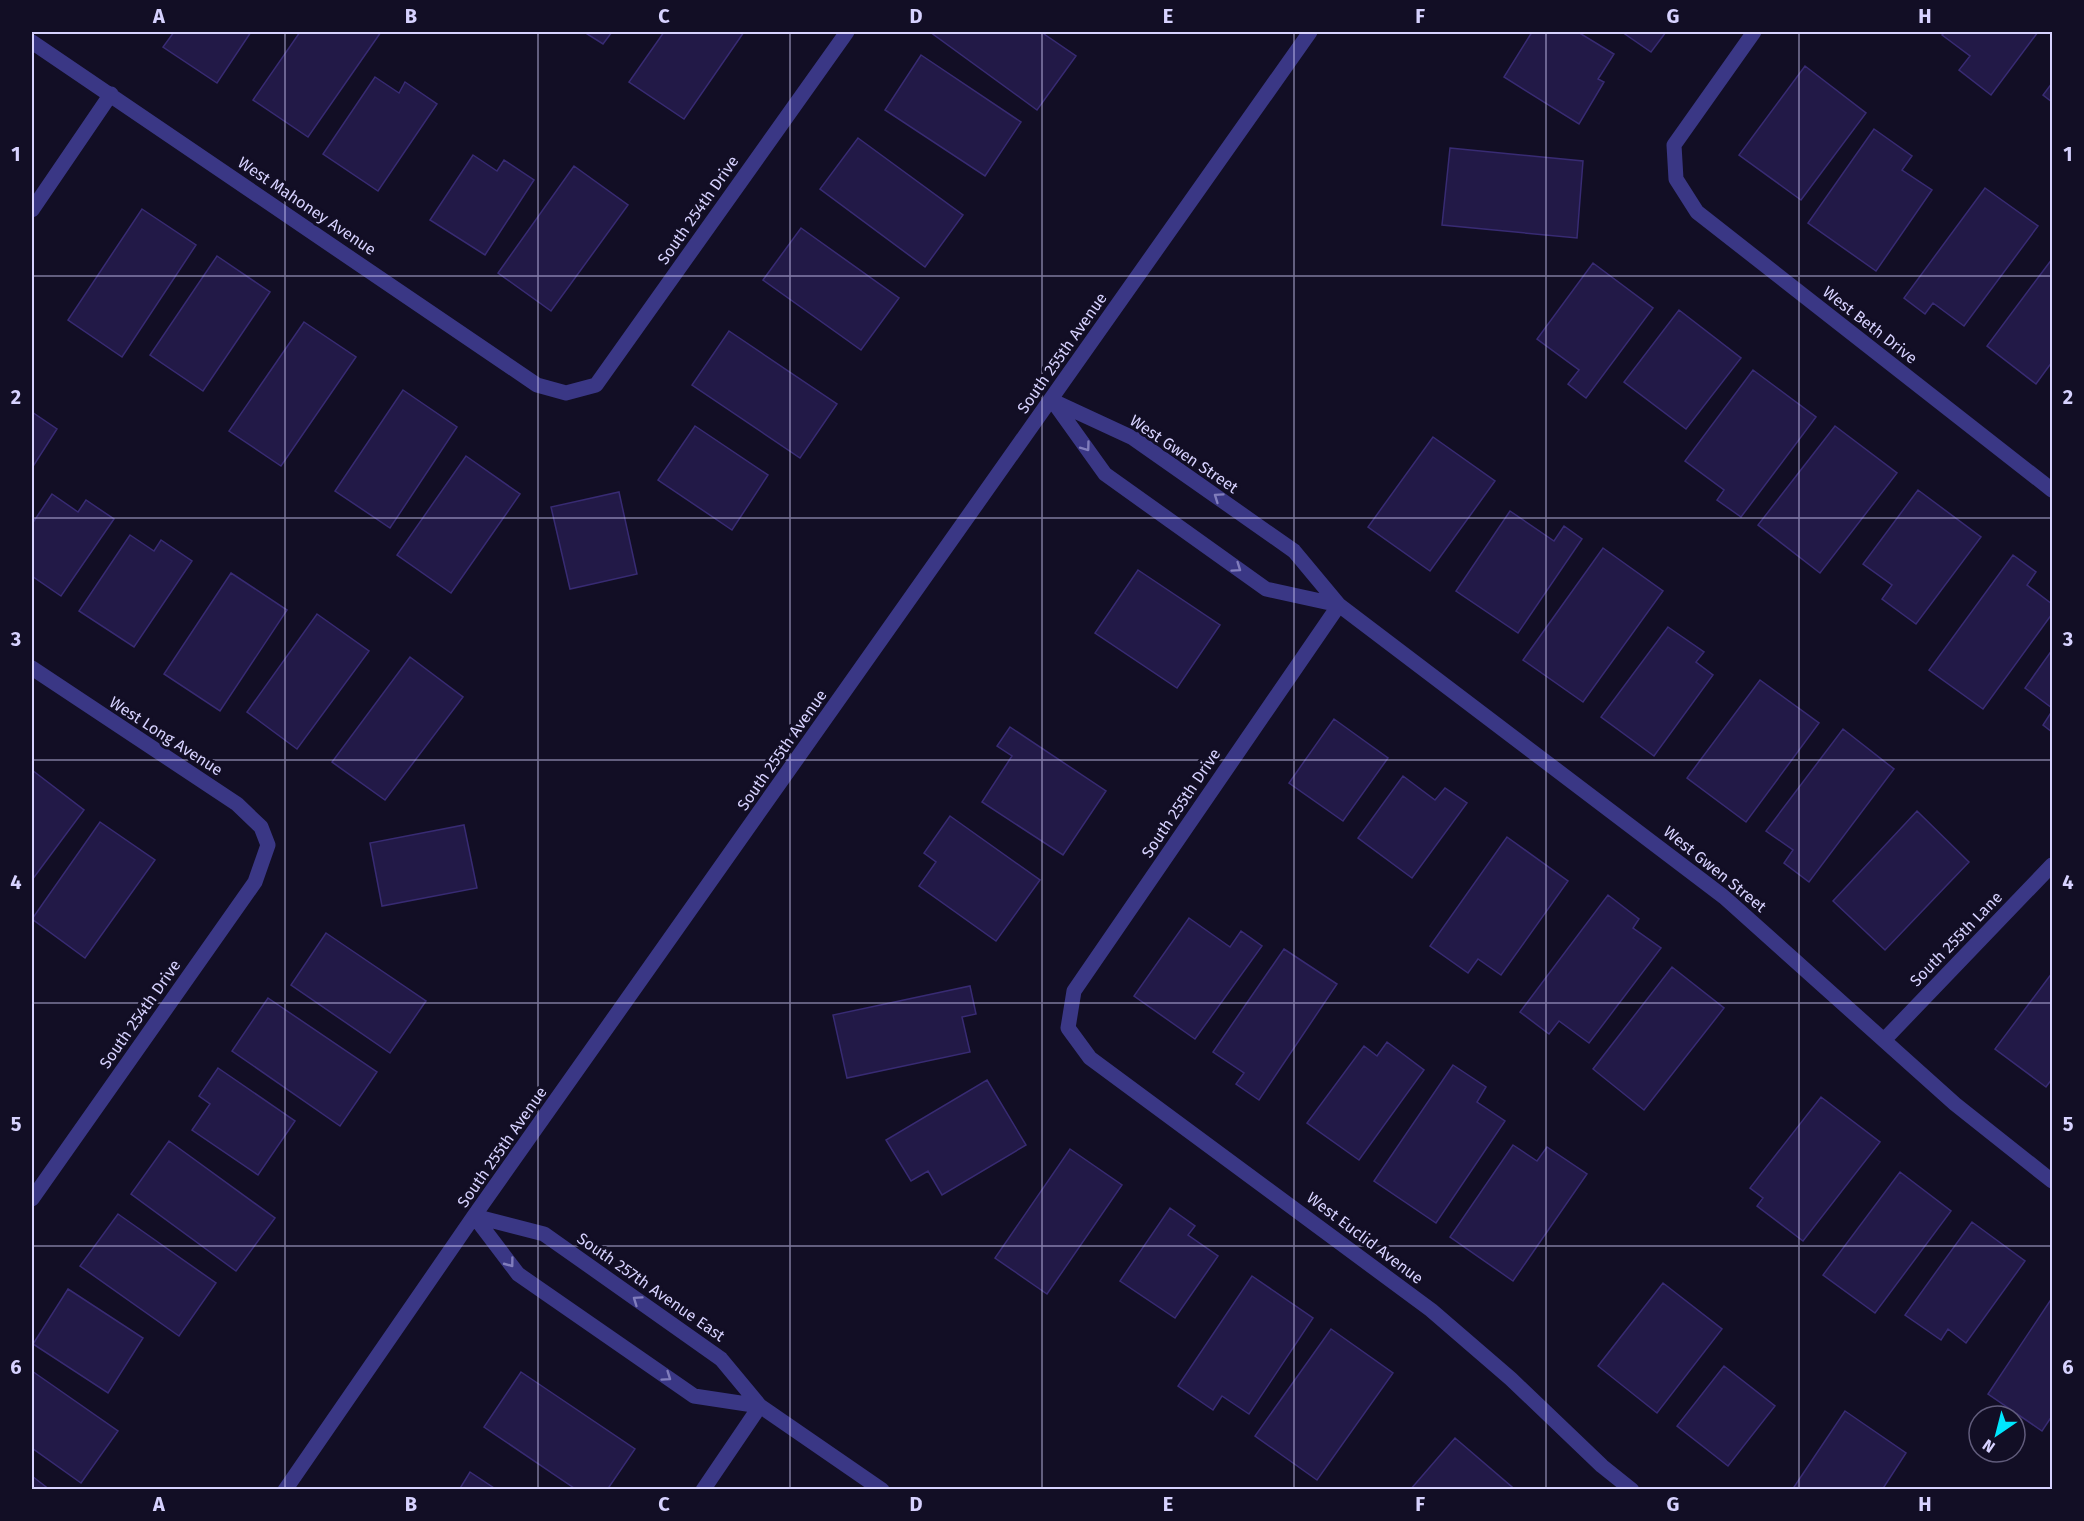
<svg xmlns="http://www.w3.org/2000/svg" width="2084" height="1521" font-family="'Fira Sans',sans-serif">
	<style>
		.building { fill: #221947; stroke: #382b73; stroke-width: 1.5 }
		.lines { fill: none; stroke-linecap: round; stroke-linejoin: round }
		.minor { stroke: #3a3785; stroke-width: 15 }
		.oneway { stroke: #817dbc }
		.grid { fill: none; stroke: #d7d2ff; stroke-width: 1.5; stroke-opacity: 0.55 }
		.labels { text-anchor: middle; dominant-baseline: central; stroke-width: 6; stroke-linejoin: round; paint-order: stroke }
		.street-label { font-size: 16px; fill: #d7d2ff; stroke: #120e25 }
		.neatline { fill: none; stroke: #d7d2ff; stroke-width: 2 }
		.grid-label { font-size: 20px; text-anchor: middle; font-weight: bold; fill: #d7d2ff }
	</style>
	<rect width="100%" height="100%" fill="#120e25"/>
	<!-- building -->
	<path class="building" d="M174,32h77l-34,51 -54,-36z
		M300,32h81l-73,105 -55,-37z
		M584,32h28l-9,12z
		M664,32h80l-60,87 -55,-37z
		M930,32h111l35,24 -39,54z
		M1532,32h46l36,22 -16,25 6,3 -25,42 -75,-47z
		M1622,32h44l-15,20z
		M1945,32h93l-47,63 -32,-25 11,-14 -28,-21z
		M921,55l100,67 -36,54 -100,-66z
		M1805,66l61,47 -65,87 -62,-45z
		M375,77l24,16 6,-11 32,22 -59,87 -55,-37z
		M2052,83v19l-9,-7z
		M1874,129l38,27 -10,14 30,20 -56,81 -68,-48z
		M858,138l105,77 -38,52 -105,-78z
		M1450,148l133,13 -6,77 -135,-13z
		M473,155l24,16 7,-11 30,20 -49,75 -55,-35z
		M574,166l54,39 -77,106 -53,-38z
		M1985,188l53,38 -74,100 -31,-23 -8,11 -21,-16z
		M142,209l54,36 -74,112 -54,-37z
		M801,228l98,70 -38,52 -98,-70z
		M217,256l53,36 -67,99 -53,-36z
		M2052,259v103l-16,22 -49,-38z
		M1593,263l60,45 -67,90 -18,-14 11,-14 -42,-31z
		M1679,310l62,48 -55,71 -62,-47z
		M304,322l52,35 -75,109 -52,-35z
		M729,331l108,73 -37,54 -108,-73z
		M1753,370l63,47 -75,100 -24,-17 7,-10 -39,-29z
		M403,390l54,37 -67,101 -55,-37z
		M32,412l25,17 -25,39z
		M695,426l73,49 -36,55 -74,-50z
		M1835,426l62,47 -77,100 -62,-48z
		M1433,437l62,44 -65,90 -62,-44z
		M466,456l54,38 -69,99 -54,-38z
		M1918,490l63,47 -65,87 -34,-25 10,-14 -29,-21z
		M619,492l18,82 -67,15 -19,-82z
		M52,494l26,18 8,-12 28,19 -53,77 -29,-20v-52z
		M1510,511l44,30 10,-15 18,13 -64,94 -62,-42z
		M130,535l24,16 7,-11 31,21 -58,86 -55,-36z
		M1603,548l60,43 -80,111 -60,-42z
		M2013,555l23,17 -9,13 25,19v10l-69,95 -54,-39z
		M1138,570l82,55 -43,63 -82,-55z
		M231,573l56,37 -67,101 -56,-37z
		M317,614l52,37 -72,98 -50,-37z
		M1668,627l36,25 -8,10 17,13 -59,81 -53,-39z
		M2052,650v58l-27,-20z
		M410,657l53,40 -78,103 -53,-38z
		M1760,680l59,43 -73,99 -59,-44z
		M2052,711v21l-9,-7z
		M1334,719l54,39 -45,63 -54,-38z
		M1010,727l96,64 -43,64 -81,-53 30,-46 -15,-10z
		M1843,729l51,40 -85,113 -25,-19 9,-13 -27,-19z
		M32,770l52,40 -52,70z
		M1403,776l32,24 10,-12 22,15 -55,75 -54,-40z
		M1917,811l52,51 -84,88 -52,-49z
		M950,816l90,64 -44,61 -77,-55 17,-24 -12,-9z
		M100,822l55,38 -70,98 -53,-39z
		M464,825l13,63 -95,18 -12,-63z
		M1507,837l61,44 -67,94 -23,-16 -10,14 -38,-27z
		M1608,895l31,24 -6,9 28,20 -72,95 -30,-22 -10,13 -29,-22z
		M1189,918l41,29 11,-16 21,15 -67,93 -61,-43z
		M326,933l100,68 -36,52 -99,-68z
		M1284,949l53,35 -78,116 -23,-16 8,-11 -31,-21z
		M1672,967l52,41 -80,102 -51,-41z
		M2052,973v106l-6,8 -51,-38z
		M970,986l6,28 -14,3 8,35 -123,26 -14,-63z
		M268,998l109,74 -37,54 -108,-75z
		M1387,1042l37,28 -65,90 -52,-37 57,-77 13,10z
		M1453,1065l33,22 -9,15 28,19 -69,102 -62,-42z
		M218,1068l77,53 -37,54 -66,-45 18,-26 -11,-8z
		M987,1080l39,65 -84,50 -14,-24 -17,10 -25,-41z
		M1821,1097l59,45 -77,99 -46,-35 6,-8 -13,-10z
		M169,1141l106,77 -39,53 -105,-77z
		M1513,1145l24,16 10,-14 40,27 -74,107 -63,-44z
		M1070,1149l52,36 -75,109 -52,-36z
		M1900,1172l51,39 -76,102 -52,-38z
		M1170,1208l25,18 -7,9 30,21 -43,62 -55,-37z
		M118,1214l98,69 -37,53 -99,-70z
		M1972,1222l53,39 -59,82 -18,-14 -7,11 -36,-25z
		M1252,1276l61,42 -64,96 -27,-18 -9,14 -35,-24z
		M1663,1283l59,46 -65,84 -59,-47z
		M68,1289l75,49 -35,55 -75,-49z
		M2052,1298v118l-10,15 -54,-37z
		M1331,1329l62,44 -76,107 -62,-44z
		M1724,1366l51,40 -47,60 -51,-40z
		M32,1371l86,60 -37,52 -49,-35z
		M521,1372l114,77 -28,41h-30l-93,-63z
		M1845,1411l61,42 -24,37h-90z
		M1455,1438l57,49 -2,3h-100z
		M470,1472l27,18h-38z
		M32,1476l18,14h-18z"/>
	<g class="lines">
		<!-- minor -->
		<path class="minor" d="M1754,32l-80,113 2,34 21,33 355,278
			M32,42l505,343 29,8 30,-8 251,-353
			M32,210l79,-116
			M1051,400l82,38 161,113 45,54 385,292 231,207 97,77
			M1052,400l53,74 161,115 73,16
			M1339,605l-265,386 -6,37 22,30 341,252 80,69 91,87 30,24
			M32,668l205,136 24,23 7,18 -13,37 -223,317
			M1885,1039l167,-174
			M474,1216l70,18 177,125 39,47 122,84
			M474,1216l44,58 176,122 66,10
			M285,1490l189,-274 836,-1184
			M703,1490l57,-84"/>
	</g>
	<!-- one-way arrows -->
	<defs><path id="oneway-chevron" d="M-2-3.5L2.5 0L-2 3.5" fill="none" stroke-width="1.6" stroke-linecap="round" stroke-linejoin="round" transform="scale(1.5)"/></defs>
	<g class="oneway">
		<use href="#oneway-chevron" transform="translate(1086 447) rotate(54)"/>
		<use href="#oneway-chevron" transform="translate(1218 497) rotate(-145)"/>
		<use href="#oneway-chevron" transform="translate(1237 568) rotate(35)"/>
		<use href="#oneway-chevron" transform="translate(510 1263) rotate(53)"/>
		<use href="#oneway-chevron" transform="translate(637 1300) rotate(-145)"/>
		<use href="#oneway-chevron" transform="translate(667 1377) rotate(35)"/>
	</g>
	<!-- grid -->
	<path class="grid" d="M285,32v1458M538,32v1458M790,32v1458M1042,32v1458M1294,32v1458M1546,32v1458M1799,32v1458M32,276h2020M32,518h2020M32,760h2020M32,1003h2020M32,1246h2020"/>
	<g class="labels">
		<!-- street labels -->
		<g class="street-label">
			<text transform="translate(307 206) rotate(34)">West Mahoney Avenue</text>
			<text transform="translate(698 210) rotate(-55)">South 254th Drive</text>
			<text transform="translate(1870 325) rotate(38)">West Beth Drive</text>
			<text transform="translate(1062 353) rotate(-55)">South 255th Avenue</text>
			<text transform="translate(1184 454) rotate(34)">West Gwen Street</text>
			<text transform="translate(166 736) rotate(33)">West Long Avenue</text>
			<text transform="translate(782 750) rotate(-55)">South 255th Avenue</text>
			<text transform="translate(1181 803) rotate(-56)">South 255th Drive</text>
			<text transform="translate(1715 869) rotate(39)">West Gwen Street</text>
			<text transform="translate(1956 939) rotate(-46)">South 255th Lane</text>
			<text transform="translate(140 1014) rotate(-55)">South 254th Drive</text>
			<text transform="translate(502 1147) rotate(-55)">South 255th Avenue</text>
			<text transform="translate(1365 1238) rotate(37)">West Euclid Avenue</text>
			<text transform="translate(651 1287) rotate(35)">South 257th Avenue East</text>
		</g>
	</g>
	<!-- border -->
	<rect width="2084" height="1521" fill="none" stroke="#120e25" stroke-width="66"/>
	<!-- north arrow -->
	<g transform="translate(1997 1434) rotate(215)"><circle r="28" fill="#120e25" stroke="#615c7c" stroke-width="1.5"/>
	<path d="M0-4.5L10 22L0 15L-10 22Z" fill="#00e6fd"/>
	<text y="-9" font-size="16" font-weight="bold" text-anchor="middle" fill="#d7d2ff">N</text>
	</g>
	<rect x="33" y="33" width="2018" height="1455" class="neatline"/>
	<g class="grid-label">
		<text x="159" y="23">A</text>
		<text x="411" y="23">B</text>
		<text x="664" y="23">C</text>
		<text x="916" y="23">D</text>
		<text x="1168" y="23">E</text>
		<text x="1420" y="23">F</text>
		<text x="1673" y="23">G</text>
		<text x="1925" y="23">H</text>
		<text x="16" y="161">1</text>
		<text x="2068" y="161">1</text>
		<text x="16" y="404">2</text>
		<text x="2068" y="404">2</text>
		<text x="16" y="646">3</text>
		<text x="2068" y="646">3</text>
		<text x="16" y="889">4</text>
		<text x="2068" y="889">4</text>
		<text x="16" y="1131">5</text>
		<text x="2068" y="1131">5</text>
		<text x="16" y="1374">6</text>
		<text x="2068" y="1374">6</text>
		<text x="159" y="1511">A</text>
		<text x="411" y="1511">B</text>
		<text x="664" y="1511">C</text>
		<text x="916" y="1511">D</text>
		<text x="1168" y="1511">E</text>
		<text x="1420" y="1511">F</text>
		<text x="1673" y="1511">G</text>
		<text x="1925" y="1511">H</text>
	</g>
</svg>
